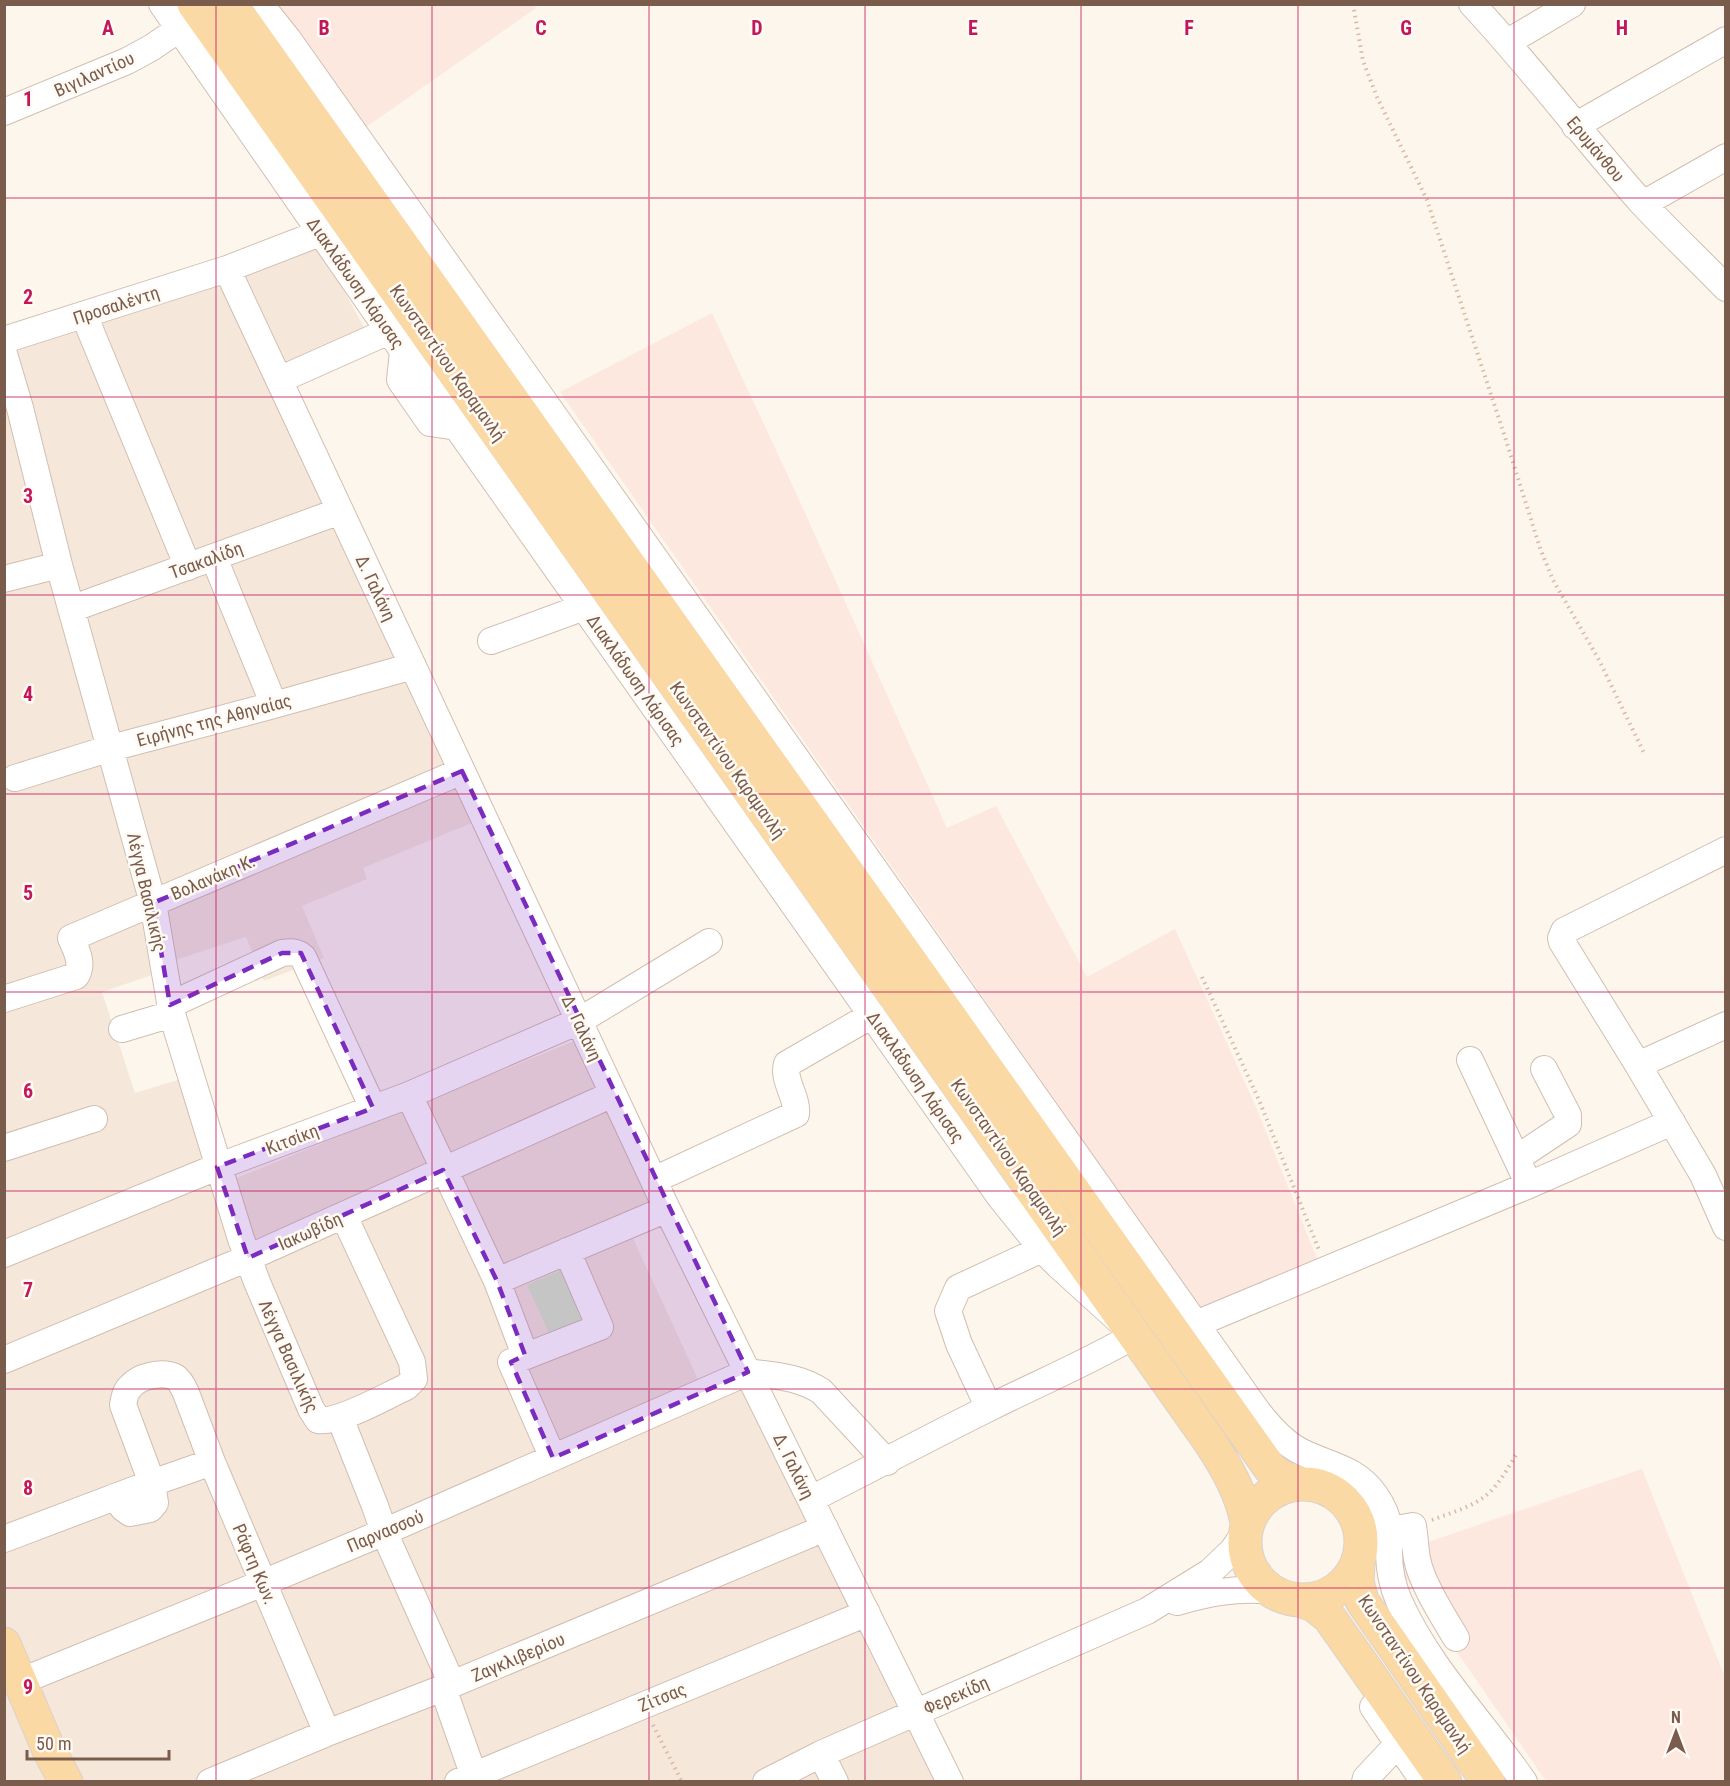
<svg xmlns="http://www.w3.org/2000/svg" width="1730" height="1786" font-family="'Roboto Condensed',sans-serif">
	<style>
		.residential { fill: #f5e8da }
		.commercial { fill: #fde8e0 }
		.green { fill: #d8ecc9 }
		.lines { fill: none; stroke-linecap: round; stroke-linejoin: round }
		.minor-casing { stroke: #d1beb0; stroke-width: 28 }
		.major-casing { stroke: #dad1cd; stroke-width: 35 }
		.path { stroke: #d9b8a5; stroke-width: 4; stroke-dasharray: 1.5 4.5; stroke-linecap: butt }
		.minor { stroke: #fff; stroke-width: 26 }
		.major { stroke: #fbd9a5; stroke-width: 33 }
		.marked { fill: #7b2cbf; fill-opacity: 0.2; stroke: #7b2cbf; stroke-width: 4.5; stroke-dasharray: 12 8; stroke-linejoin: round }
		.grid { fill: none; stroke: #c2185b; stroke-width: 1.5; stroke-opacity: 0.55 }
		.labels { text-anchor: middle; dominant-baseline: central; stroke-width: 5; stroke-linejoin: round; paint-order: stroke }
		.street-label { font-size: 18px; fill: #7a5c4d; stroke: #fffaf3 }
		.grid-label { font-size: 20px; text-anchor: middle; font-weight: bold; fill: #c2185b; stroke: #fffaf3; stroke-width: 5; stroke-linejoin: round; paint-order: stroke }
	</style>
	<rect width="100%" height="100%" fill="#fdf6ec"/>
	<!-- residential -->
	<path class="residential" d="M316,240l49,89 -87,41 213,445 -128,53 4,11 -65,27 22,52 -60,23 -18,-44 -71,23 1,7 -74,25 33,101 69,-21 28,108 352,-143 80,171 -38,15 83,180 48,-19 192,397h-944l-1,-1438z"/>
	<!-- commercial -->
	<path class="commercial" d="M533,4l3,4 -174,122 -85,-125z
		M712,313l85,182 150,333 49,-22 91,171 88,-48 81,178 64,159 -117,46 -643,-920z
		M1642,1469l83,208v104h-179l-156,-226z"/>
	<!-- green -->
	<path class="green" d="M582,1261l26,60 -54,23 -27,-59z"/>
	<g class="lines">
		<!-- minor casing -->
		<g class="minor-casing">
			<path id="minor" d="M162,4l227,327 611,866 42,52 17,17 76,69c-46,27 -96,48 -144,72 -61,30 -120,62 -180,92
				M260,4l28,35 970,1373c11,14 24,29 40,38 27,15 57,16 77,45 7,10 13,23 14,34 2,7 0,16 0,23 0,17 3,33 10,49 30,67 83,120 125,181
				M1472,4c60,64 112,134 170,199 27,29 56,56 84,85
				M1508,42l64,-38
				M4,112l123,-51 24,-13 28,-19
				M1575,126l151,-86
				M1643,204l83,-47
				M227,269l440,940 283,573
				M84,315l104,252
				M4,340l223,-71 93,-36
				M403,351l-3,29 30,43 27,4
				M4,354l16,54 39,157 94,338 19,111 69,225 16,43 54,127 7,11c20,4 68,-24 88,-33l8,-8 -2,-17 -68,-146
				M279,380l110,-49
				M214,558l60,147
				M4,579l55,-14
				M71,609l269,-98
				M491,641l93,-34
				M15,778l96,-30 163,-43 139,-39
				M1726,850l-162,81 -3,7 1,4 76,123 65,110 23,52
				M4,999l72,-23c8,-13 0,-26 -5,-38l391,-167
				M170,1005l112,-52c8,-1 14,-2 21,4l70,151
				M122,1029l50,-15
				M1470,1060l59,125
				M1638,1065l88,-40
				M409,1095l88,186 28,74
				M4,1148l90,-29
				M1517,1158l51,-34v-9l-24,-46
				M654,1180l140,-65 2,-1c2,-17 -14,-34 -9,-50l85,-49
				M4,1254l213,-87 192,-72 170,-74 130,-79
				M497,1281l170,-72
				M1196,1324l333,-139 143,-63
				M4,1360l244,-102 365,-164
				M989,1408l-30,-64 -11,-33 10,-23 84,-39
				M340,1418l35,88 9,26 68,152
				M553,1458l-42,-96 89,-35 -33,-76
				M117,1496l6,12 7,5 20,-4 5,-6 -3,-20 -29,-78c1,-6 2,-13 7,-18 9,-11 32,-16 45,-10 6,4 8,10 11,16l26,69 115,271
				M1390,1530l23,-4c2,11 2,22 4,33 5,25 26,57 39,79
				M4,1539l148,-56 60,-21
				M1177,1602c31,-9 61,-15 94,-11
				M19,1682l244,-99 121,-51 364,-160c27,4 49,4 73,19l66,71
				M443,1688l33,94
				M1373,1707l51,75
				M821,1754l14,28
				M210,1782l117,-49 116,-45 382,-160
				M458,1782l409,-169
				M766,1782l55,-28 326,-143 63,-39 23,-22 12,-18
				M1365,1782l1,-4 32,-34"/>
		</g>
		<!-- major casing -->
		<g class="major-casing">
			<path id="major" d="M194,4l1016,1438c17,26 31,50 37,80
				M231,4l1039,1464 9,8 21,8
				M1245 1542a58 58 0 1 1 116 0a58 58 0 1 1-116 0Z
				M1358,1563l-1,19 5,19 126,181
				M1299,1600l15,5 15,12 116,165
				M4,1644l45,106 17,32"/>
		</g>
		<!-- path -->
		<path class="path" d="M1353,4l10,57 14,36 50,103 77,234 36,114 13,32 46,80 46,95
			M1202,977l57,123 60,150
			M1432,1520c18,-7 37,-12 52,-23 15,-11 24,-30 34,-45
			M653,1725l29,57"/>
		<!-- minor -->
		<use href="#minor" class="minor"/>
		<!-- major -->
		<use href="#major" class="major"/>
	</g>
	<!-- marked area -->
	<path class="marked" d="M462,771l286,601 -195,86 -42,-96 14,-7 -28,-74 -54,-111 -195,88 -31,-91 156,-59 -72,-155h-19l-112,52 -17,-102z"/>
	<!-- grid -->
	<path class="grid" d="M216,4v1778M432,4v1778M649,4v1778M865,4v1778M1081,4v1778M1298,4v1778M1514,4v1778M4,198h1722M4,397h1722M4,595h1722M4,794h1722M4,992h1722M4,1191h1722M4,1389h1722M4,1588h1722"/>
	<g class="labels">
		<!-- street labels -->
		<g class="street-label">
			<text transform="translate(94 74) rotate(-24)">Βιγιλαντίου</text>
			<text transform="translate(1596 149) rotate(50)">Ερυμάνθου</text>
			<text transform="translate(356 283) rotate(55)">Διακλάδωση Λάρισας</text>
			<text transform="translate(116 305) rotate(-18)">Προσαλέντη</text>
			<text transform="translate(448 363) rotate(55)">Κωνσταντίνου Καραμανλή</text>
			<text transform="translate(206 560) rotate(-20)">Τσακαλίδη</text>
			<text transform="translate(376 588) rotate(65)">Δ. Γαλάνη</text>
			<text transform="translate(636 680) rotate(55)">Διακλάδωση Λάρισας</text>
			<text transform="translate(214 720) rotate(-15)">Ειρήνης της Αθηναίας</text>
			<text transform="translate(728 760) rotate(55)">Κωνσταντίνου Καραμανλή</text>
			<text transform="translate(213 877) rotate(-23)">Βολανάκη Κ.</text>
			<text transform="translate(147 892) rotate(77)">Λέγγα Βασιλικής</text>
			<text transform="translate(582 1028) rotate(65)">Δ. Γαλάνη</text>
			<text transform="translate(916 1077) rotate(55)">Διακλάδωση Λάρισας</text>
			<text transform="translate(292 1139) rotate(-21)">Κιτσίκη</text>
			<text transform="translate(1009 1157) rotate(55)">Κωνσταντίνου Καραμανλή</text>
			<text transform="translate(310 1231) rotate(-24)">Ιακωβίδη</text>
			<text transform="translate(289 1356) rotate(66)">Λέγγα Βασιλικής</text>
			<text transform="translate(794 1466) rotate(64)">Δ. Γαλάνη</text>
			<text transform="translate(385 1531) rotate(-23)">Παρνασσού</text>
			<text transform="translate(255 1564) rotate(67)">Ράφτη Κων.</text>
			<text transform="translate(518 1657) rotate(-23)">Ζαγκλιβερίου</text>
			<text transform="translate(1415 1674) rotate(56)">Κωνσταντίνου Καραμανλή</text>
			<text transform="translate(956 1695) rotate(-24)">Φερεκίδη</text>
			<text transform="translate(662 1697) rotate(-22)">Ζίτσας</text>
		</g>
	</g>
	<g class="grid-label">
		<text x="108" y="35">A</text>
		<text x="324" y="35">B</text>
		<text x="541" y="35">C</text>
		<text x="757" y="35">D</text>
		<text x="973" y="35">E</text>
		<text x="1189" y="35">F</text>
		<text x="1406" y="35">G</text>
		<text x="1622" y="35">H</text>
		<text x="28" y="106">1</text>
		<text x="28" y="304">2</text>
		<text x="28" y="503">3</text>
		<text x="28" y="701">4</text>
		<text x="28" y="900">5</text>
		<text x="28" y="1098">6</text>
		<text x="28" y="1297">7</text>
		<text x="28" y="1495">8</text>
		<text x="28" y="1694">9</text>
	</g>
	<!-- border -->
	<rect width="1730" height="1786" fill="none" stroke="#7a5c4d" stroke-width="12"/>
	<!-- north arrow -->
	<g transform="translate(1676 1732)" stroke="#fffaf3" stroke-width="4.5" paint-order="stroke">
	<path d="M0-4.5L10 22L0 15L-10 22Z" fill="#7a5c4d"/>
	<text y="-9" font-size="16" font-weight="bold" text-anchor="middle" fill="#7a5c4d">N</text>
	</g>
	<!-- scale -->
	<path d="M27 1750v9h142v-9" fill="none" stroke="#7a5c4d" stroke-width="3"/>
	<text x="36" y="1750" font-size="18" fill="#7a5c4d" stroke="#fffaf3" stroke-width="4.5" paint-order="stroke">50 m</text>
</svg>
